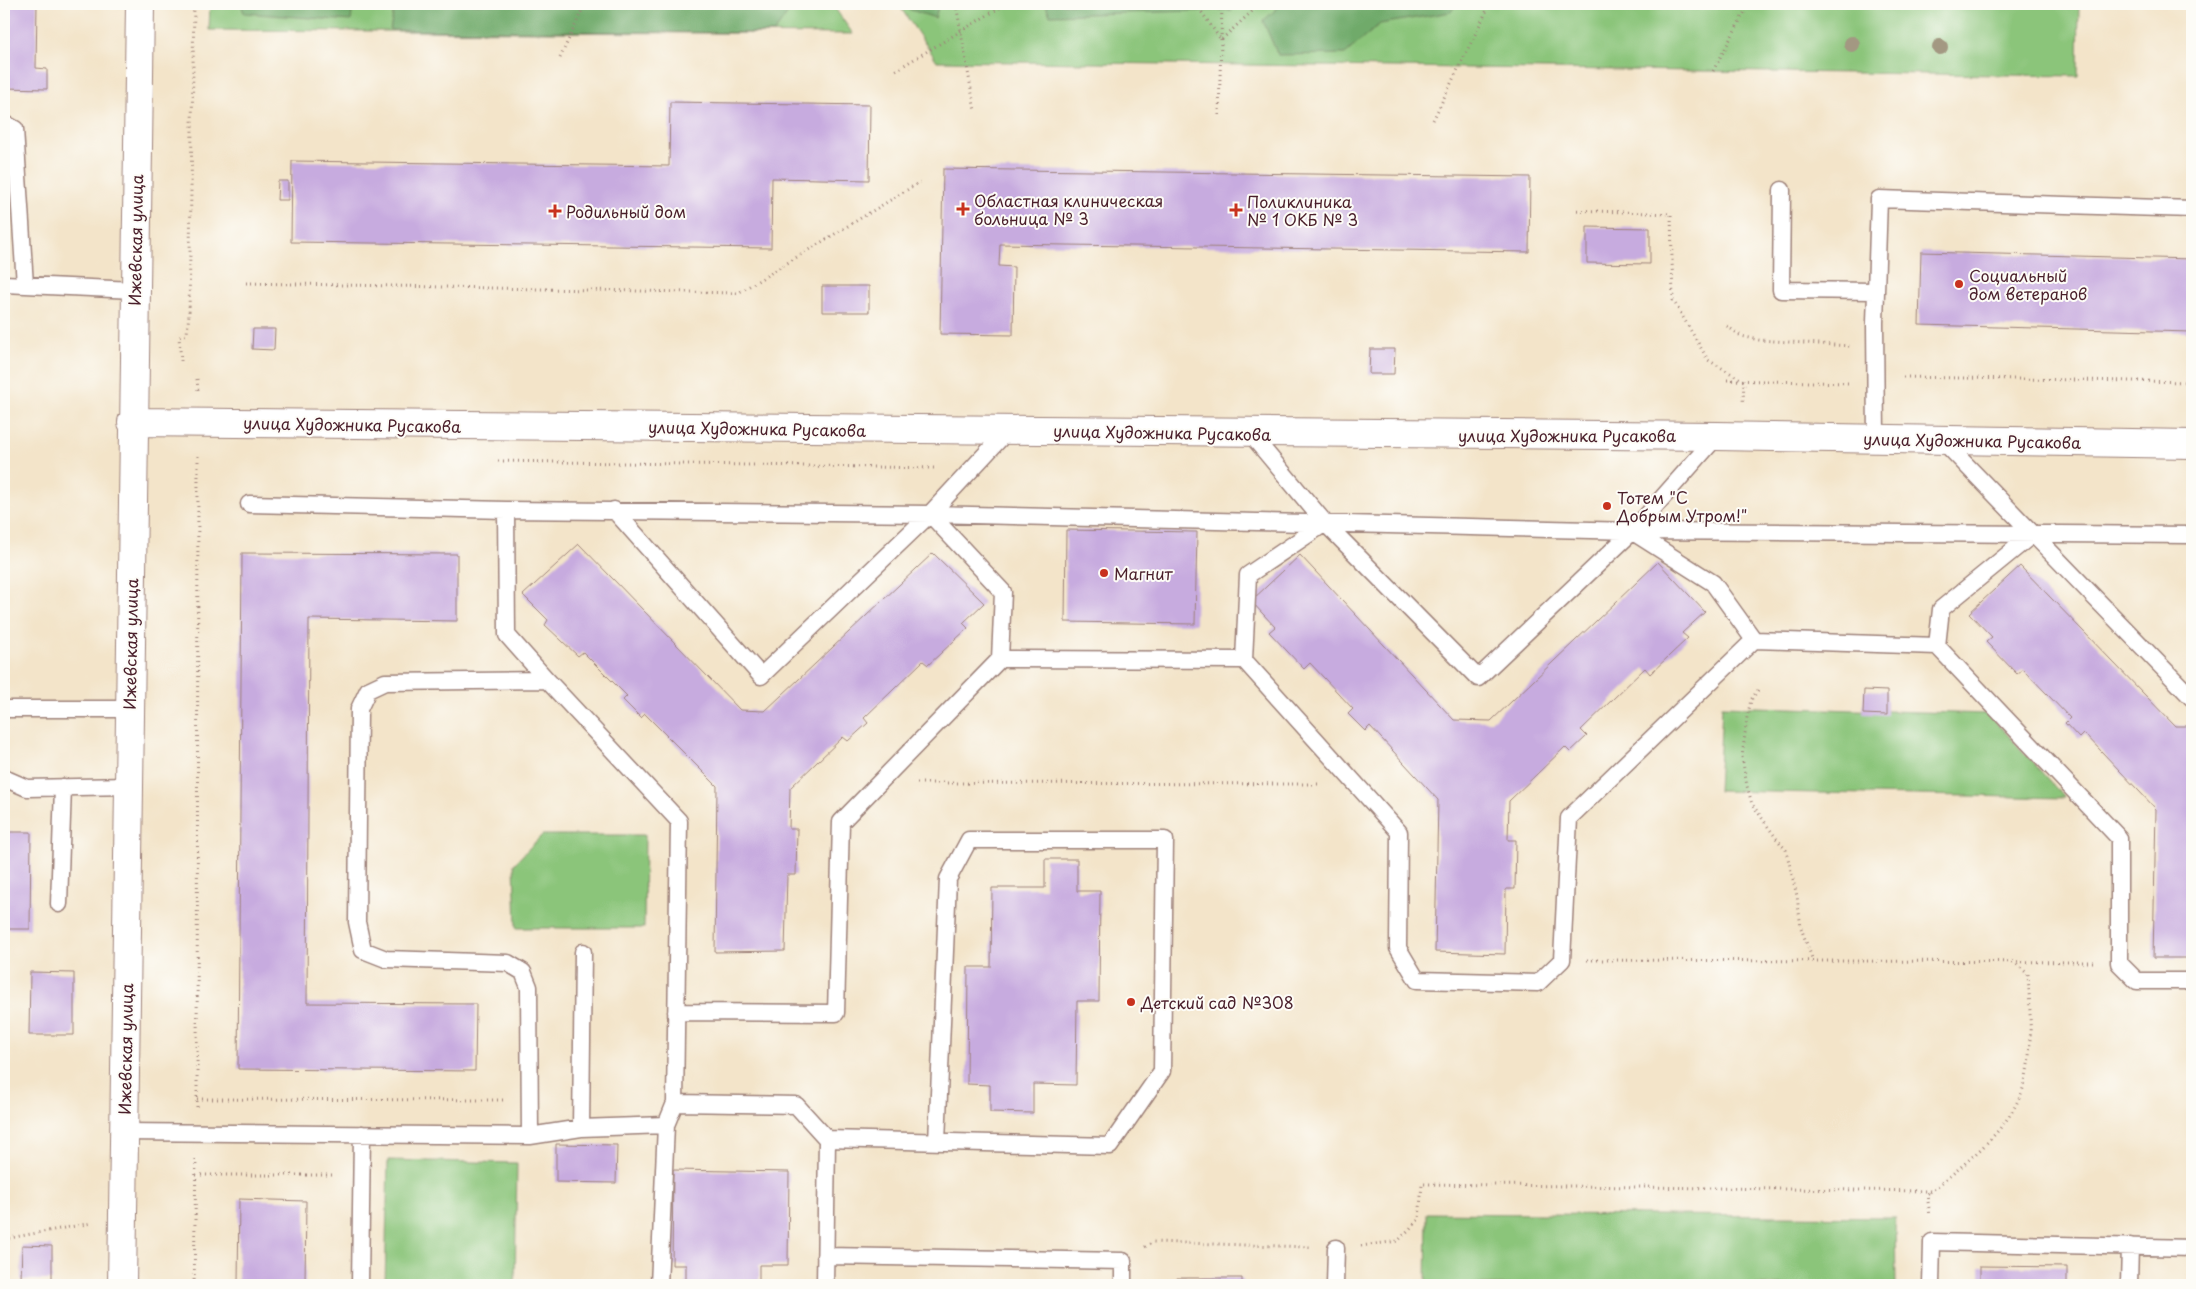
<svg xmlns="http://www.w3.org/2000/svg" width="2196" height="1289" font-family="'Playpen Sans',sans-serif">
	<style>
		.green { fill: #8bc57a; stroke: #6a7252 }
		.forest { fill: #70aa6a; stroke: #5d644a }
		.building { fill: #c7abdf }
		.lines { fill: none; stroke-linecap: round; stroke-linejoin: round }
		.service-casing { stroke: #9e827a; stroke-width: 19 }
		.tertiary-casing { stroke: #9e827a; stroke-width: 30 }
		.path { stroke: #9e827a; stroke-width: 3; stroke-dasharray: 1 4; stroke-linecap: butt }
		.service { stroke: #fff; stroke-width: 16 }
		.tertiary { stroke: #fff; stroke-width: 28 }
		.tree { fill: #a39882 }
		.poi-dot { fill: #c8321e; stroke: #fdfcf7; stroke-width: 2 }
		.labels { text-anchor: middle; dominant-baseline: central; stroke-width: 4; stroke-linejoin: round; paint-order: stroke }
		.poi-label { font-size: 16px; fill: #4a1f2b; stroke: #fdfcf7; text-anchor: start }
		.street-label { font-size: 16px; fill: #4a1f2b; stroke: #fdfcf7 }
	</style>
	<rect width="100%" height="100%" fill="#fdfcf7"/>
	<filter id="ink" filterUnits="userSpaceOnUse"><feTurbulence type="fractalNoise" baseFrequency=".02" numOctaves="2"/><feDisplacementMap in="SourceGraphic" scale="10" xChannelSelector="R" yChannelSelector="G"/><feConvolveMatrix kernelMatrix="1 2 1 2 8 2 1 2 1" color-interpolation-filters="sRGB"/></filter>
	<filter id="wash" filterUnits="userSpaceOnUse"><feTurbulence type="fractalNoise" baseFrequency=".0096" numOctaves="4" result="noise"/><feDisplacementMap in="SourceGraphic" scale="20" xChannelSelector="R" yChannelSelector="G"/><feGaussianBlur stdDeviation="1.12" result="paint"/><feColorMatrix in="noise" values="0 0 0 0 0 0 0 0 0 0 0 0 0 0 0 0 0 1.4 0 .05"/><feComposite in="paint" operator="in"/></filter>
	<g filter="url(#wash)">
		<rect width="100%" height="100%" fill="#f3e4c9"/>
		<!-- green -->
		<path class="green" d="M210,4h622l21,30 -644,-4z
			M898,4h1181l-1,72 -1141,-15z
			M1722,706l267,8 76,84 -347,-7z
			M542,835h103l-1,93h-128l-2,-64z
			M388,1160l129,3 -2,122h-130z
			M1427,1213l468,4 1,68h-470z"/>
		<!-- forest -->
		<path class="forest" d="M241,4h112l-2,17 -107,-8z
			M395,4h399l-20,29 -384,-3z
			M905,4h34l-4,14 -27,-9z
			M1045,4h195l-8,6 -182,5z
			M1282,4h174l-5,8 -71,12 -35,30 -67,1 -15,-34z"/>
		<g id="blocks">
			<!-- building -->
			<path class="building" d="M4,4h33l-1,64 11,1v20l-43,-1z
				M670,102l200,3 -1,75 -97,-2 -1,70 -480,-6 1,-81 377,5z
				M943,169l587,8 -1,75 -529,-8 -1,22 15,1 -1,68 -73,-1z
				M278,181h10v19h-11z
				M1587,227l63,1v36l-63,-1z
				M1921,252l271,7v73l-273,-7z
				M822,286h47v26h-47z
				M253,329h22l-1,21 -22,-1z
				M1370,349h25l-1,25h-25z
				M1066,530l131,2 -2,92 -130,-2z
				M579,544l161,166 25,1 168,-158 51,50 -21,20 5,5 -40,37 -5,-4 -59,57 4,5 -20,18 -5,-4 -53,51 -1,41h8l-1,46h-9l-2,76 -70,1 2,-166 -72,-72 -4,4 -18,-18 4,-4 -44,-44 -5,4 -33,-31 3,-5 -25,-25z
				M242,553l215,1v67l-148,-2 -2,384 169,1 -1,67 -237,-2z
				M1300,555l154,165 37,1 167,-159 47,50 -23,21 6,5 -38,36 -5,-6 -64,62 6,6 -17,16 -5,-5 -56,54 -1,39h8l-1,49h-9l-1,65 -70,-2 3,-152 -68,-74 -5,5 -17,-17 5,-5 -43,-46 -6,6 -35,-37 6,-5 -24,-26z
				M2020,566l155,160h17v232h-39l3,-149 -72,-76 -5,5 -14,-15 5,-5 -47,-49 -6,5 -31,-32 6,-5 -23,-24z
				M1864,690l23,1v24l-24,-1z
				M4,832h27l-1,97h-26z
				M1045,859h32v32h23l-1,110h-22l-1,84 -43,-1v29l-43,-1v-27l-23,-1 1,-117h23l1,-79h53z
				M30,972l44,1v62h-45z
				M556,1144l61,1 -1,38 -60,-1z
				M673,1170l116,2 -1,93h-29v20h-73v-20h-14z
				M239,1199l67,2 -1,84h-67z
				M22,1245l30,1v34h-31z
				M1980,1266l87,1v18h-87z
				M1177,1278h65v7h-65z"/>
		</g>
	</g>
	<g filter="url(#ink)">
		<use href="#blocks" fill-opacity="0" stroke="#9e827a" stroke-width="1"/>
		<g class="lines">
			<!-- service casing -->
			<g class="service-casing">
				<path id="service" d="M4,123l11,6 10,156
					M1782,190l-1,100 95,1
					M4,284l130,6
					M1249,432l76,91 153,155 155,-147 84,-95
					M1876,439l-1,-116 4,-124 313,10
					M1942,440l250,258
					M249,504l257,6 424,4 703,17 559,4
					M506,510l1,125 40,45
					M614,510l147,166 169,-162 78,-84
					M930,514l73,78 -3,67
					M1754,640l183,6 182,192v125l18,18h55
					M1937,646l4,-37 92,-75
					M1244,660l4,-85 77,-52
					M4,709h125
					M4,778l23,10 102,-2
					M59,904l4,-117
					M676,1012l160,1 5,-191 159,-163 244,1 155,172 -1,116 19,32 121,3 24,-23 7,-142 185,-178 -41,-57 -80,-51
					M581,1128l2,-176
					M124,1132l406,4 51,-8 85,-3 9,-22 121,2 31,34 -2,146
					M530,1136l-1,-149 -6,-15 -15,-9 -122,-4 -23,-9 -6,-28 2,-213 9,-19 17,-8 162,-2 132,141 -4,282
					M827,1139l283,7 52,-75 3,-231h-196l-21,39 -11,263
					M825,1256l298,5v24
					M360,1285l2,-151
					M659,1285l7,-160
					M1335,1285l1,-37
					M1931,1285l1,-43 260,6
					M2129,1285l1,-39"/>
			</g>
			<!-- tertiary casing -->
			<g class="tertiary-casing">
				<path id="tertiary" d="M132,422l1585,14 475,8
					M122,1285l18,-1281"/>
			</g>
			<!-- path -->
			<path class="path" d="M956,4l19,107
				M1196,4l25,36 39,-36
				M560,58l25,-54
				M896,70l110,-66
				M1713,71l36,-67
				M1219,115l3,-111
				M1433,120l57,-116
				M1572,210l99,4 2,86 35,60 36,21 -1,23
				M246,283l492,10 182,-111
				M1727,326l14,10 18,4 91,6
				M181,361l-2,-24 8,-3 2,-20 5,-310
				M1903,377l289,5
				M197,379l1,11
				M1727,380l122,3
				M498,461l437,7
				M1758,690l-7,10 -4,18 -5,39 5,29 5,18 24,34 10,12 11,46 4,32 12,33
				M917,783l402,1
				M1587,960l507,2
				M197,1099l307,1
				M197,1107l1,-651
				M196,1175h140
				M1930,1192c35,-28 85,-66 95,-111 8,-34 5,-72 3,-107l-14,-12
				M4,1239l88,-16
				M1361,1246l37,-5 21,-22 3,-35 509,7 -4,3 3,22
				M1145,1247l8,-5 157,5
				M194,1285l2,-127"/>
			<!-- service -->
			<use href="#service" class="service"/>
			<!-- tertiary -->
			<use href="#tertiary" class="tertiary"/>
		</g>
		<!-- trees -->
		<g class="tree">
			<circle cx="1852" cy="44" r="8"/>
			<circle cx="1940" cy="47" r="8"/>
		</g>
	</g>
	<!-- markers -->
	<g class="poi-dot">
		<path d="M960.5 201.5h5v5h5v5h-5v5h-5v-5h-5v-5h5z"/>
		<path d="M1233.5 202.5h5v5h5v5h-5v5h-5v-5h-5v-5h5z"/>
		<path d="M552.5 203.5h5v5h5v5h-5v5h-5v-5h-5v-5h5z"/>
		<circle cx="1959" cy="284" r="5"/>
		<circle cx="1607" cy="506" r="5"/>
		<circle cx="1104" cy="573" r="5"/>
		<circle cx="1131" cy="1002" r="5"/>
	</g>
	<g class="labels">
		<!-- poi labels -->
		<g class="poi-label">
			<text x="974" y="200">Областная клиническая<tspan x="974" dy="18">больница № 3</tspan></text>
			<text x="1247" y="201">Поликлиника<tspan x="1247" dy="18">№ 1 ОКБ № 3</tspan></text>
			<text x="566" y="211">Родильный дом</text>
			<text x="1969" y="275">Социальный<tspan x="1969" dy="18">дом ветеранов</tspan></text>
			<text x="1617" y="497">Тотем "С<tspan x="1617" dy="18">Добрым Утром!"</tspan></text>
			<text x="1114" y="573">Магнит</text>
			<text x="1141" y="1002">Детский сад №308</text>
		</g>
		<!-- street labels -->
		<g class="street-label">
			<text transform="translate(135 240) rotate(-89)">Ижевская улица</text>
			<text transform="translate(352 424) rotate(1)">улица Художника Русакова</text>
			<text transform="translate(757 428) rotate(1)">улица Художника Русакова</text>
			<text transform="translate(1162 432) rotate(1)">улица Художника Русакова</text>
			<text x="1567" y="435">улица Художника Русакова</text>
			<text transform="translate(1972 440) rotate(1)">улица Художника Русакова</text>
			<text transform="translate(130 644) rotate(-89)">Ижевская улица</text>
			<text transform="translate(125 1049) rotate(-89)">Ижевская улица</text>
		</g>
	</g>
	<!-- margin -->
	<rect width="2196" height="1289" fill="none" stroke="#fdfcf7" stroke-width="20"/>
</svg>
